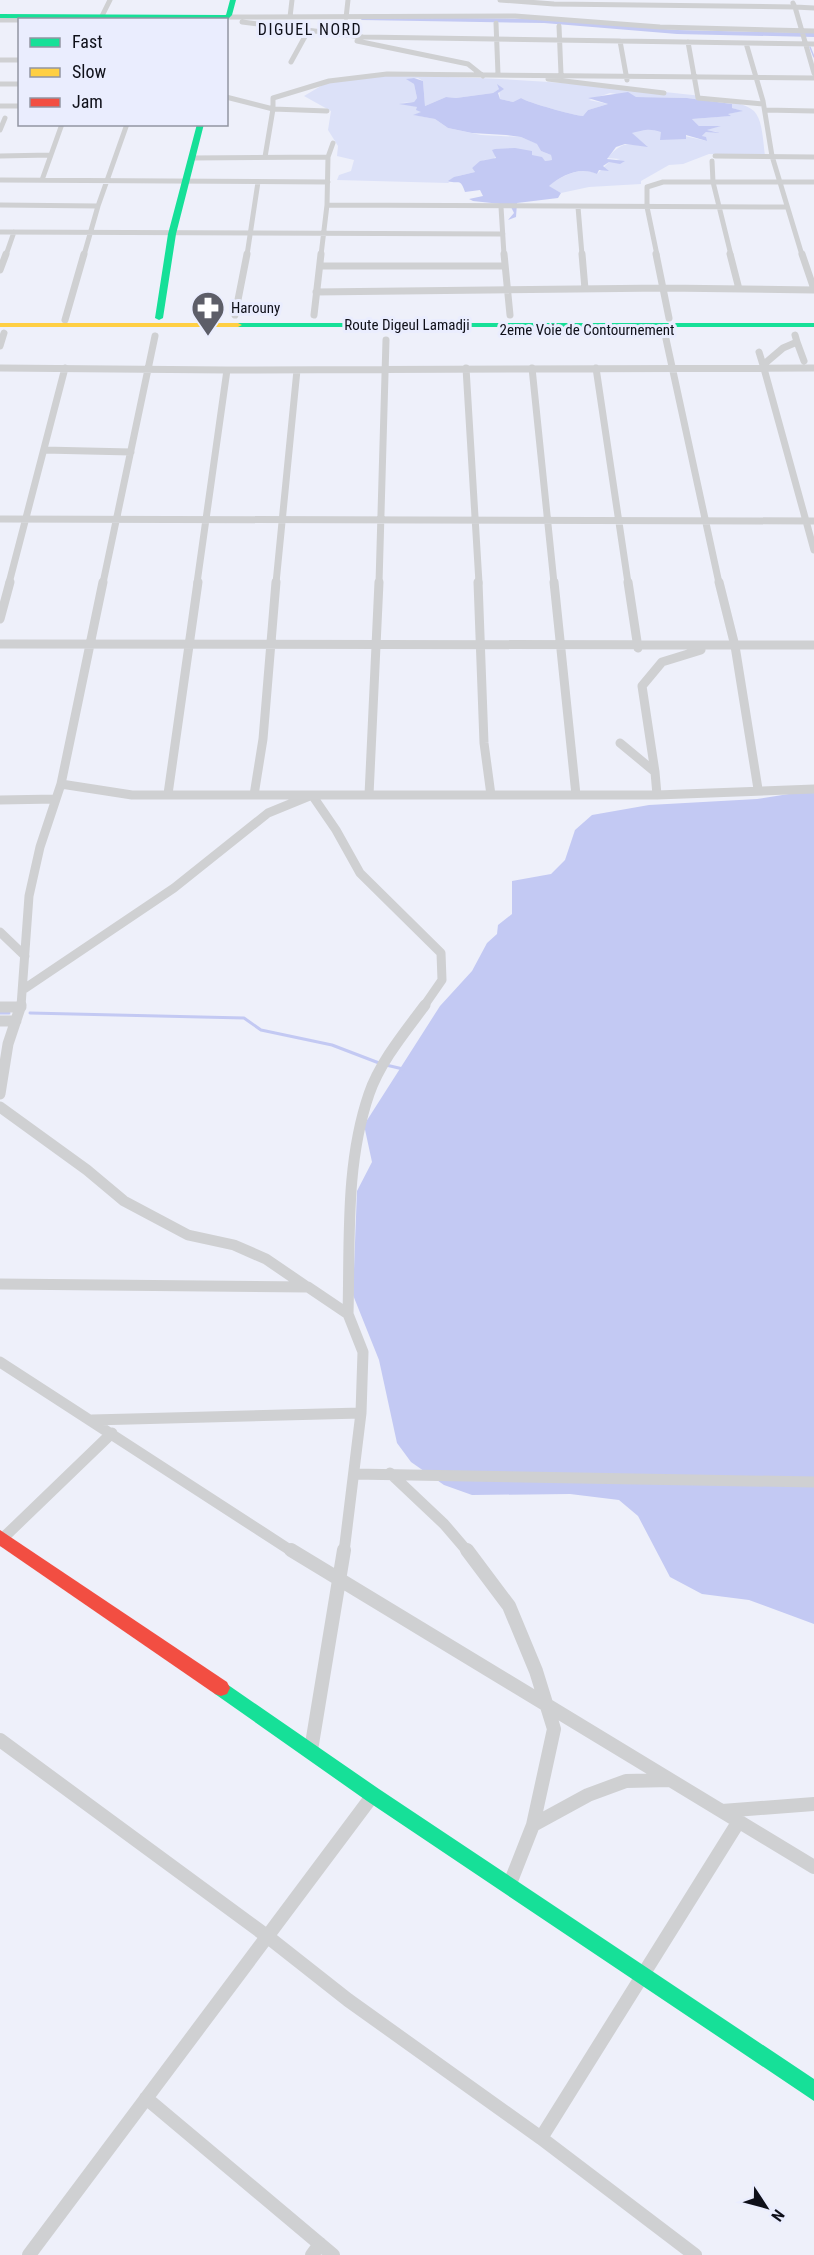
<svg xmlns="http://www.w3.org/2000/svg" width="814" height="2255" font-family="'Roboto Condensed',sans-serif">
	<style>
		.green { fill: #dce1f8 }
		.water { fill: #c3c9f3 }
		.lines { fill: none; stroke-linecap: round; stroke-linejoin: round }
		.stream-far1 { stroke: #c3c9f3; stroke-width: 1.5 }
		.stream { stroke: #c3c9f3; stroke-width: 3 }
		.canal { fill: #c3c9f3; fill-rule: evenodd }
		.street-far4 { stroke: #cfd0d2; stroke-width: 5 }
		.street-far3 { stroke: #cfd0d2; stroke-width: 7 }
		.street-far2 { stroke: #cfd0d2; stroke-width: 9 }
		.street-far1 { stroke: #cfd0d2; stroke-width: 11 }
		.street { stroke: #cfd0d2; stroke-width: 14 }
		.fast { fill: #16e098; fill-rule: evenodd }
		.slow { fill: #ffcf43; fill-rule: evenodd }
		.jam { fill: #f24e42; fill-rule: evenodd }
		.labels { text-anchor: middle; dominant-baseline: central; stroke-width: 6; stroke-linejoin: round; paint-order: stroke }
		.far-poi-label { font-size: 15px; fill: #0f1019; stroke: #eaedfe; text-anchor: start }
		.far-street-label { font-size: 15px; fill: #0f1019; stroke: #eaedfe }
		.far-neighbourhood-label { font-size: 16px; letter-spacing: 1.5px; fill: #0f1019; stroke: #eaedfe }
	</style>
	<rect width="100%" height="100%" fill="#eef0fa"/>
	<!-- green -->
	<path class="green" d="M385,76c91,0 181,6 271,15 22,3 83,6 98,20 9,9 9,32 11,44l-56,-1 -26,10 -14,1 -28,16v3l-52,3 -28,6 -13,-7c14,-10 32,-20 49,-12l12,-12 11,-3 -13,-1c17,-17 16,-14 40,-12l-16,-13 13,-5 9,1 54,12 -5,-5 4,-4h11l-11,-2 14,-4h-21l-7,-7 38,-3 -3,-2 14,-3 -9,-3v-4l-45,-6 -51,-1 -26,-4 -21,7 19,4 -20,6 -5,6c-10,-1 -54,-13 -62,-18l-8,4 -13,-3 -1,-10 -6,4 -37,5 -10,-1 -21,9 -2,-25 -5,-3 -11,1 7,5 3,14 -3,4 -13,1 17,4 5,5 -9,3 21,4 13,9 33,7 40,2 17,7 3,7 10,4 1,5 -7,1 -51,-9 2,3 -2,4 -10,1 -12,8 3,4 -17,4 -10,7 -111,-3 2,-5 12,-4 3,-11 -17,-4 1,-10 -10,-16 3,-19 -27,-15 22,-13z"/>
	<!-- water -->
	<path class="water" d="M414,78l9,3 2,25 21,-9 10,1 37,-5 6,-4 -2,-5 7,5 -6,4 2,6 13,3 8,-4c8,5 52,17 62,18l5,-6 20,-6 -20,-6 40,-6 8,5 51,1 45,6v4l11,3 -15,3 3,2 -39,3 7,7h22l-14,4 13,3 -14,-1 -4,4 4,1 1,4 -21,-6v4l-26,1 1,-8c-12,-4 -17,-2 -29,1l16,14 -23,-3 -9,3 -9,12 18,2 -5,3 -11,-2 -6,4 6,5 -10,-1 -2,4c-17,-8 -35,1 -48,12l12,7 -3,5 -41,5 -1,14 -8,3 6,-7 -4,-8 -37,-4 -4,-2 14,-3 -3,-6 -15,2c-5,-15 -6,-7 -17,-11l6,-4 21,-5 -3,-4 8,-7 16,-3 -4,-8 3,-1 20,-1 17,3v4l10,2 3,4 7,-1 -1,-5 -10,-4 -4,-7 -16,-7 -15,-2 -34,-2 -24,-5 -13,-9 -22,-4 8,-3 -5,-2 1,-3 -18,-3 15,-2 3,-4 -3,-14 -8,-5z
		M795,793h19v831l-65,-24 -47,-6 -32,-17 -32,-61 -19,-16 -49,-6 -98,1 -28,-10 -33,-23 -14,-19 -18,-83 -26,-65 4,-104 15,-29 -8,-37 76,-119 32,-35 15,-28 10,-9 1,-9 14,-11v-33l39,-7 14,-14 10,-30 17,-15 57,-10 108,-6z"/>
	<g class="lines">
		<!-- stream-far1 -->
		<path class="stream-far1" d="M810,47l4,10"/>
		<!-- stream -->
		<path class="stream" d="M0,1013h9
			M30,1013l214,5 17,12 71,15 47,18
			M386,1065l17,4"/>
		<!-- canal -->
		<path class="canal" d="M363,17l181,2 133,11 137,3v4l-137,-3 -133,-11 -183,-3z"/>
		<!-- street-far4 -->
		<path class="street-far4" d="M500,0l54,4 241,3 19,66
			M793,3l2,4 19,1
			M102,16l8,-16
			M226,17l289,-1 145,11 154,4
			M290,17l2,-17
			M346,18l2,-18
			M0,20h20
			M242,22l121,15 451,7
			M496,23l2,51
			M559,26l2,48
			M357,41l111,23 15,12
			M620,41l7,39
			M688,42l10,56 65,6
			M746,43l17,58 9,55 30,99
			M0,60h20
			M291,62l17,-31
			M548,79l116,14
			M0,84h20
			M226,97l47,12 -8,48
			M0,106h20
			M765,110l49,1
			M327,111l-54,-2v-11l56,-17 58,-7 427,4
			M0,130l5,-12
			M0,156l50,-1
			M715,156l99,1
			M328,157l5,-14
			M192,158l136,-1 -1,48 -6,50
			M712,161l1,21 18,73
			M0,180l328,2
			M42,180l20,-56
			M0,205l98,1
			M327,205l459,2
			M501,207l3,48
			M578,207l4,48
			M0,232l503,2
			M6,255l8,-23
			M84,255l14,-49 29,-82
			M247,255l11,-73
			M657,255l-10,-48v-20l16,-5h151"/>
		<!-- street-far3 -->
		<path class="street-far3" d="M504,254l6,61
			M582,254l3,35
			M656,254l13,64
			M730,254l9,35
			M802,254l12,35
			M321,266h183
			M0,270l6,-16
			M316,292l349,-4 149,2
			M235,315l12,-61
			M314,315l7,-61
			M65,320l19,-66
			M795,335l2,7 -14,6 -20,17 51,185
			M666,339l53,244
			M797,342l7,19
			M0,346l4,-13
			M759,352l4,13
			M0,368l227,2 587,-2
			M466,368l13,215
			M532,368l22,215
			M596,368l32,215
			M44,450l87,2
			M0,519l814,2
			M9,583l56,-215
			M103,583l52,-247
			M197,583l30,-213
			M276,583l21,-213
			M379,583l7,-243"/>
		<!-- street-far2 -->
		<path class="street-far2" d="M478,582l6,161 7,52
			M554,582l22,213
			M628,582l10,66
			M719,582l16,64 23,143
			M0,619l10,-37
			M0,644l814,1
			M620,743l35,29 2,23
			M655,772l-13,-86 20,-24 39,-12
			M61,784l71,11h525l157,-6
			M168,794l30,-212
			M254,795l9,-56 13,-157
			M369,795l10,-213
			M0,800l56,-1
			M0,932l25,24
			M24,989l150,-101 94,-75 44,-18 24,35 24,43 81,80 1,27 -18,26
			M21,1006l8,-110 11,-49 21,-63 42,-202"/>
		<!-- street-far1 -->
		<path class="street-far1" d="M0,1007h21
			M0,1021h16
			M0,1094l8,-50 13,-39
			M0,1107l87,63 37,31 64,34 46,10 32,14 41,28
			M0,1284l308,3 40,27 15,38 -2,61 -17,139
			M348,1314c2,-73 -3,-150 21,-220 11,-32 36,-62 56,-89
			M0,1362l293,190
			M92,1420l269,-7
			M390,1473l54,51 24,28
			M354,1474l460,8
			M0,1541l112,-108"/>
		<!-- street -->
		<path class="street" d="M291,1550l523,317
			M467,1550l42,56 27,65 18,58 -21,96 -24,61
			M0,1740l268,197 80,63 193,138 154,117
			M311,1750l33,-200
			M722,1811l92,-7
			M533,1825l55,-30 38,-14 44,-1
			M146,2098l187,157
			M541,2138l198,-317
			M29,2255l344,-460
			M312,2255l8,-11"/>
		<!-- fast -->
		<path class="fast" d="M230,0h6l-4,15 -6,6 -3,-2 -223,-1v-4l226,1z
			M197,124h7l-28,110 -13,84 -4,2 -4,-2 13,-84z
			M235,323h579v4h-579z
			M221,1680l158,109 435,290v22l-447,-300 -152,-107 -3,-6 3,-6z"/>
		<!-- slow -->
		<path class="slow" d="M0,323h238l4,2 -4,2h-238z"/>
		<!-- jam -->
		<path class="jam" d="M0,1530l227,152 3,6 -3,6 -6,2 -6,-2 -215,-148z"/>
	</g>
	<!-- icons -->
	<defs>
		<g id="pharmacy-pin" transform="scale(1.725)"><path d="M0 17L-7.5 6A9.5 9.5 0 1 1 7.5 6Z" fill="#5d5e68" stroke="#eaedfe"/><path d="M-2-6h4v4h4v4h-4v4h-4v-4h-4v-4h4Z" fill="#fff"/></g>
	</defs>
	<g fill-rule="evenodd">
		<use href="#pharmacy-pin" x="208" y="308"/>
	</g>
	<g class="labels">
		<!-- far-poi labels -->
		<g class="far-poi-label">
			<text x="231" y="308">Harouny</text>
		</g>
		<!-- far-street labels -->
		<g class="far-street-label">
			<text x="407" y="325">Route Digeul Lamadji</text>
			<text x="587" y="330">2eme Voie de Contournement</text>
		</g>
		<!-- far-neighbourhood labels -->
		<g class="far-neighbourhood-label">
			<text x="310" y="29">DIGUEL NORD</text>
		</g>
	</g>
	<!-- legend -->
	<rect x="18" y="18" width="210" height="108" fill="#eaedfe" stroke="#9295a2" stroke-width="1.5"/>
	<rect x="30" y="38" width="30" height="9" fill="#16e098" stroke="#9295a2" stroke-width="1.5"/>
	<text x="72" y="48" font-size="18" fill="#0f1019">Fast</text>
	<rect x="30" y="68" width="30" height="9" fill="#ffcf43" stroke="#9295a2" stroke-width="1.5"/>
	<text x="72" y="78" font-size="18" fill="#0f1019">Slow</text>
	<rect x="30" y="98" width="30" height="9" fill="#f24e42" stroke="#9295a2" stroke-width="1.5"/>
	<text x="72" y="108" font-size="18" fill="#0f1019">Jam</text>
	<!-- north arrow -->
	<g transform="translate(766 2207) rotate(126)" stroke="#eaedfe" stroke-width="4.5" paint-order="stroke">
	<path d="M0-4.5L10 22L0 15L-10 22Z" fill="#0f1019"/>
	<text y="-9" font-size="16" font-weight="bold" text-anchor="middle" fill="#0f1019">N</text>
	</g>
</svg>
